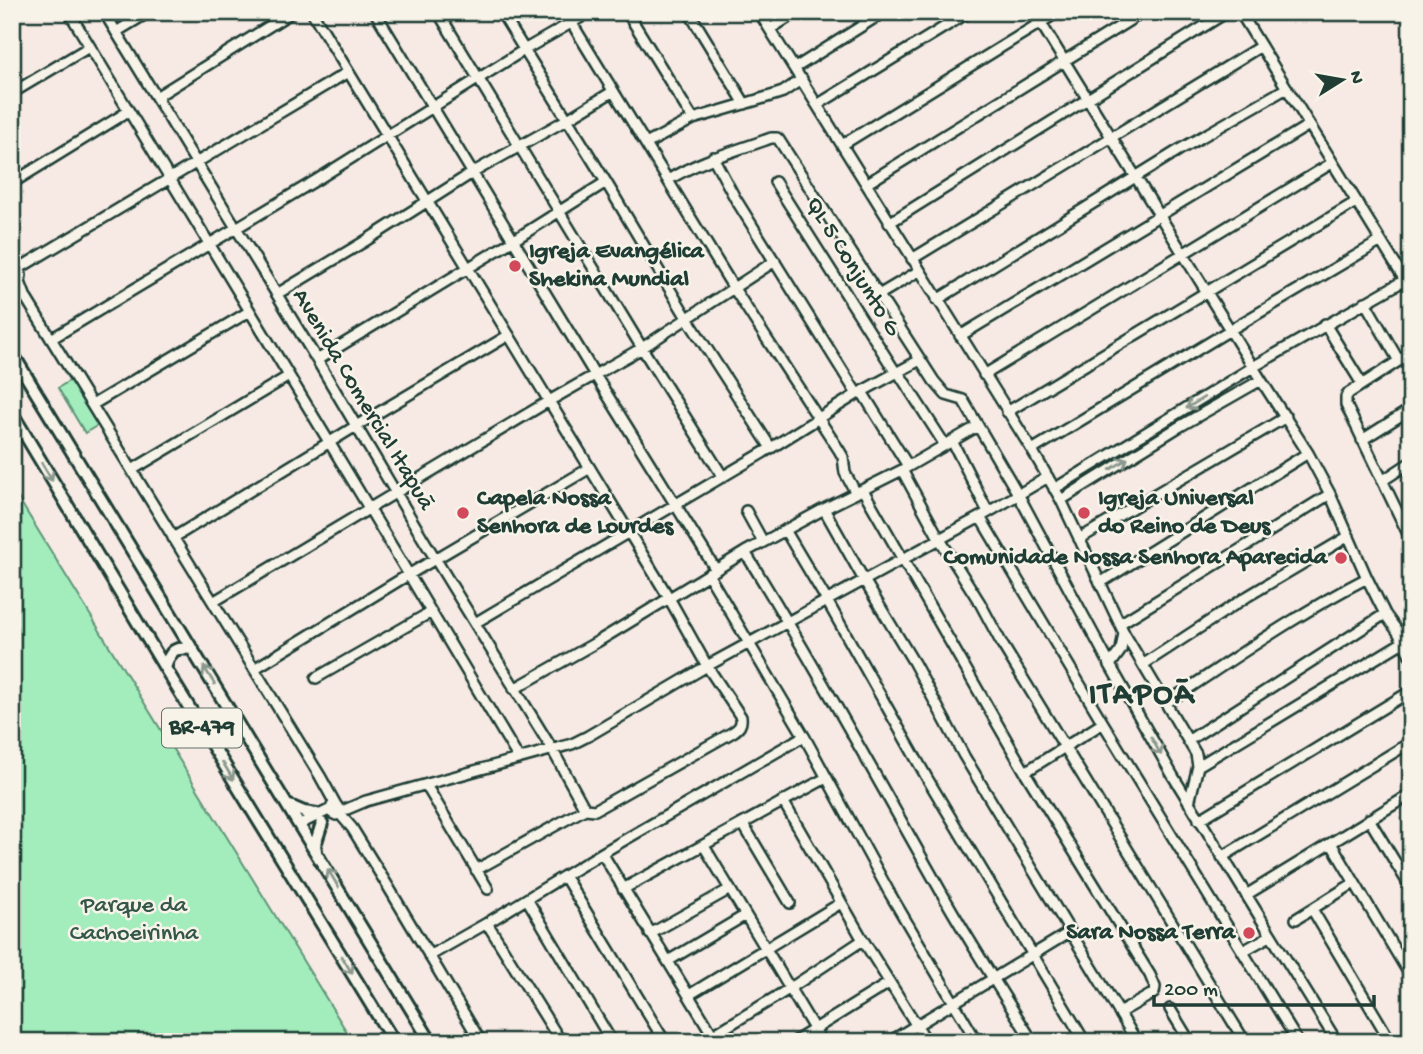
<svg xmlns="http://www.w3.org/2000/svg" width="1423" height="1054" font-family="'Gochi Hand',sans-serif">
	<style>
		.green { fill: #a3edbd; stroke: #619578; stroke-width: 2 }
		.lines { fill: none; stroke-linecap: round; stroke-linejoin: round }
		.minor-casing { stroke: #1f3d34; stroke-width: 14 }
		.major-casing { stroke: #1f3d34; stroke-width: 16 }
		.minor { stroke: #f7f3e8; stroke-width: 9 }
		.major { stroke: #f7f3e8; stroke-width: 10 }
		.oneway { stroke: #8b988e }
		.poi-dot { fill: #d1495b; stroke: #f7f3e8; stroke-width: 2.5 }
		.labels { text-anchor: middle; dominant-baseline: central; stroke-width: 5; stroke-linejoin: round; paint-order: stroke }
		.shield { fill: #f7f3e8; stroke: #60746a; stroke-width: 2 }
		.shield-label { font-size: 23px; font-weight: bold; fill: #1f3d34 }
		.poi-label { font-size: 24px; font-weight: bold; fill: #1f3d34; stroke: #f7f3e8; text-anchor: start }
		.street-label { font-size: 24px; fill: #1f3d34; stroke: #f7f3e8 }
		.park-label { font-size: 24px; fill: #335749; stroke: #f7f3e8 }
		.district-label { font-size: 32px; font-weight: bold; letter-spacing: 2px; fill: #1f3d34; stroke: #f7f3e8 }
	</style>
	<rect width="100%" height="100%" fill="#f7e9e4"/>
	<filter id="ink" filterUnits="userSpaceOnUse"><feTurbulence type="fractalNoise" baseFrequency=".0143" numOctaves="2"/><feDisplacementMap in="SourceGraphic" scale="14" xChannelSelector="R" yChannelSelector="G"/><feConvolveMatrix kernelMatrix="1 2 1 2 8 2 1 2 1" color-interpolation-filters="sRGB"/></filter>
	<g filter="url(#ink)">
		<!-- green -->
		<path class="green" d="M72,379l26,46 -13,8 -27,-45z
			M12,488l341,554h-341z"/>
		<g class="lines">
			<!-- minor casing -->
			<g class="minor-casing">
				<path id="minor" d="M69,12l300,496 150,251
					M104,12l213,348 105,177 130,212 33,60
					M312,12l357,586 38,68 34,51c1,8 -2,11 -8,15l-138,78 -10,-1
					M375,12l220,363 121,195
					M438,12l204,336 81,129
					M501,12l105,170 81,136 84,130
					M565,12l168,275 106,163 4,7 2,16 11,20
					M627,12l66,107
					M689,12l56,92
					M759,12l273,438 29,50 63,133 72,121 2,12 -9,37
					M1034,12l227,368 47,73 22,41 37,84 18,36 13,18 13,25
					M1240,12l171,278
					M770,29l27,-17
					M116,32l33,-20
					M795,68l89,-56
					M12,93l77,-46
					M156,97l136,-85
					M817,105l152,-93
					M646,144l47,-25 81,-24 9,-3 19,-13
					M842,145l216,-133
					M713,157l22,41 122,196
					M668,180c32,-20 68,-29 103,-42h6l2,2 155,241 12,14 17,5 55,94 92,171 63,111 164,266
					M775,182l121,191
					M12,183l117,-72
					M866,184l277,-172
					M889,223l338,-211
					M912,259l349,-213
					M12,267l6,2 3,6 -1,7 6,16 294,478 16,29
					M18,269l330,-197
					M277,294l85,-51 110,-70 94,-53 46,-28
					M877,296l42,-25
					M937,300l242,-150 108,-62
					M1365,302l34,59
					M1325,324l37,60
					M960,336l349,-211
					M51,339l267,-160 206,-129 66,-38
					M1411,353l-62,40 -3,4v8l65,135
					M317,360l197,-120 92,-58
					M898,372l47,73
					M984,375l348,-212
					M862,392l46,74
					M92,405l158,-94
					M1007,412l349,-210
					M1362,440l49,-31
					M952,441l36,71
					M1032,450l198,-120 151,-89
					M132,470l157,-94
					M902,470l37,68 41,65 22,41 243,398
					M1382,481l29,-19
					M1054,489l199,-122 152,-87
					M863,490l162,282 125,203 5,12 -1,6 -35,20
					M1061,500l116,-72 84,-48
					M824,509l40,71 50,83 50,93 173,286
					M746,511l17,31
					M980,517l123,206 195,319
					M785,530l41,69 101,179 158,264
					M173,538l183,-112 153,-91
					M1079,539l207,-122
					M745,552c68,110 130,223 194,336 29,52 62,103 94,154
					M708,574l96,162 85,156 88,150
					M1100,583l208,-130
					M213,602l336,-201 93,-53 133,-87
					M475,623l296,-175 86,-54 63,-34
					M1121,623l209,-129
					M1144,664l104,-68 101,-60
					M1110,665l11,-15 3,-17
					M254,669l154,-94 182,-107
					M316,678l115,-66
					M514,689l83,-47 148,-90 79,-43 78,-39 76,-44
					M1166,703c66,-43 131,-89 201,-125
					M1189,740l196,-126
					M1198,766l205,-124
					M1025,772l78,-49
					M426,785l62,104
					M783,801l80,139 64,102
					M340,812l-3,-6h-5l-1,3 1,4 4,2 4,-3 26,-11 206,-57 16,-8 119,-70 273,-149 68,-40
					M339,813l13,15 37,60 92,154
					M1369,819l42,69
					M1199,820l212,-129
					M300,824l31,-15
					M743,824l47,79
					M1331,843l80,134
					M704,846l118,196
					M602,853l115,189
					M1222,857l189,-115
					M476,870l109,-61
					M565,877l100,165
					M623,889l203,-111
					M1246,895l165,-101
					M527,899l85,143
					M1312,909l79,133
					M1296,919l58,-36
					M487,923l74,119
					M650,934l80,-45
					M1243,951l27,-15
					M429,956l58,-33 115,-70 202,-117
					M668,961l76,-45
					M689,995l152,-92
					M1170,1009l20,33
					M713,1035l76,-46 74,-49
					M794,1042l95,-59
					M889,1042l181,-110"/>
			</g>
			<!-- major casing -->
			<g class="major-casing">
				<path id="major" d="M12,353l419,689
					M12,413l153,255 229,374
					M165,668c6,-18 8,-21 28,-19
					M290,806l14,6 13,2
					M316,851l-1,-6 7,-22"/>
			</g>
			<!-- minor -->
			<use href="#minor" class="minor"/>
			<!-- major -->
			<use href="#major" class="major"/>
		</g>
		<!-- one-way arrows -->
		<defs><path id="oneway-shaft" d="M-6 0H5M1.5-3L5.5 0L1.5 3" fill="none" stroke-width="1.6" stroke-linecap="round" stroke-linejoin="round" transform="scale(1.75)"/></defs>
		<g class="oneway">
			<use href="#oneway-shaft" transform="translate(1195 403) rotate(148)"/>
			<use href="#oneway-shaft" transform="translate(1119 464) rotate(-32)"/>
			<use href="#oneway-shaft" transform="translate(47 472) rotate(59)"/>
			<use href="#oneway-shaft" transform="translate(209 675) rotate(-122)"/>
			<use href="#oneway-shaft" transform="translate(1156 746) rotate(60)"/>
			<use href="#oneway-shaft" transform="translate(228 771) rotate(59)"/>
			<use href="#oneway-shaft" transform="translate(333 878) rotate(-121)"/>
			<use href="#oneway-shaft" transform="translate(347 965) rotate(59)"/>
		</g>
	</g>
	<!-- markers -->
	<g class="poi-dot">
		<circle cx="515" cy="266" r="7"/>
		<circle cx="463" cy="513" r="7"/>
		<circle cx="1084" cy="513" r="7"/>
		<circle cx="1341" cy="558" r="7"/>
		<circle cx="1249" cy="933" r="7"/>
	</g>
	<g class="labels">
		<!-- shield labels -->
		<rect class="shield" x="162" y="708.5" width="80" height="39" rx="5"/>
		<g class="shield-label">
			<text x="202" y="728">BR-479</text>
		</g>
		<!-- poi labels -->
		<g class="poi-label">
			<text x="529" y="252">Igreja Evangélica<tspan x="529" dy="28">Shekina Mundial</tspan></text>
			<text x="477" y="499">Capela Nossa<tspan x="477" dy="28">Senhora de Lourdes</tspan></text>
			<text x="1098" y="499">Igreja Universal<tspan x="1098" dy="28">do Reino de Deus</tspan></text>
			<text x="1327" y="558" text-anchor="end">Comunidade Nossa Senhora Aparecida</text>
			<text x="1235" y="933" text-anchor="end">Sara Nossa Terra</text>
		</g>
		<!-- street labels -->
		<g class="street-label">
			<text transform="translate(852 267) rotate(58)">QL 5 Conjunto G</text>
			<text transform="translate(362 400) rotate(59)">Avenida Comercial Itapuã</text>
		</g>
		<!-- park labels -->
		<g class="park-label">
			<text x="134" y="906">Parque da<tspan x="134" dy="28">Cachoeirinha</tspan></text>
		</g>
		<!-- district labels -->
		<g class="district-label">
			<text x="1142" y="696">ITAPOÃ</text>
		</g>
	</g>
	<!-- margin -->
	<rect width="1423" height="1054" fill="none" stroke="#f7f3e8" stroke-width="42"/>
	<rect x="21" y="21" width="1381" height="1012" fill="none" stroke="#1f3d34" stroke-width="2.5" filter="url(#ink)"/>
	<!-- north arrow -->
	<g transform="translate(1342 80) rotate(79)" stroke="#f7f3e8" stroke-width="5" paint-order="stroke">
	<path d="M0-5L12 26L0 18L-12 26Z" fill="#1f3d34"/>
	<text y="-10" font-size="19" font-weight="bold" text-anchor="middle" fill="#1f3d34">N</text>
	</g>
	<!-- scale -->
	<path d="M1154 995v10h220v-10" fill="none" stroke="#1f3d34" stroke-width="3.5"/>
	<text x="1164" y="995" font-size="21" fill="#1f3d34" stroke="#f7f3e8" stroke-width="5" paint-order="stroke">200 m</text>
</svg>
